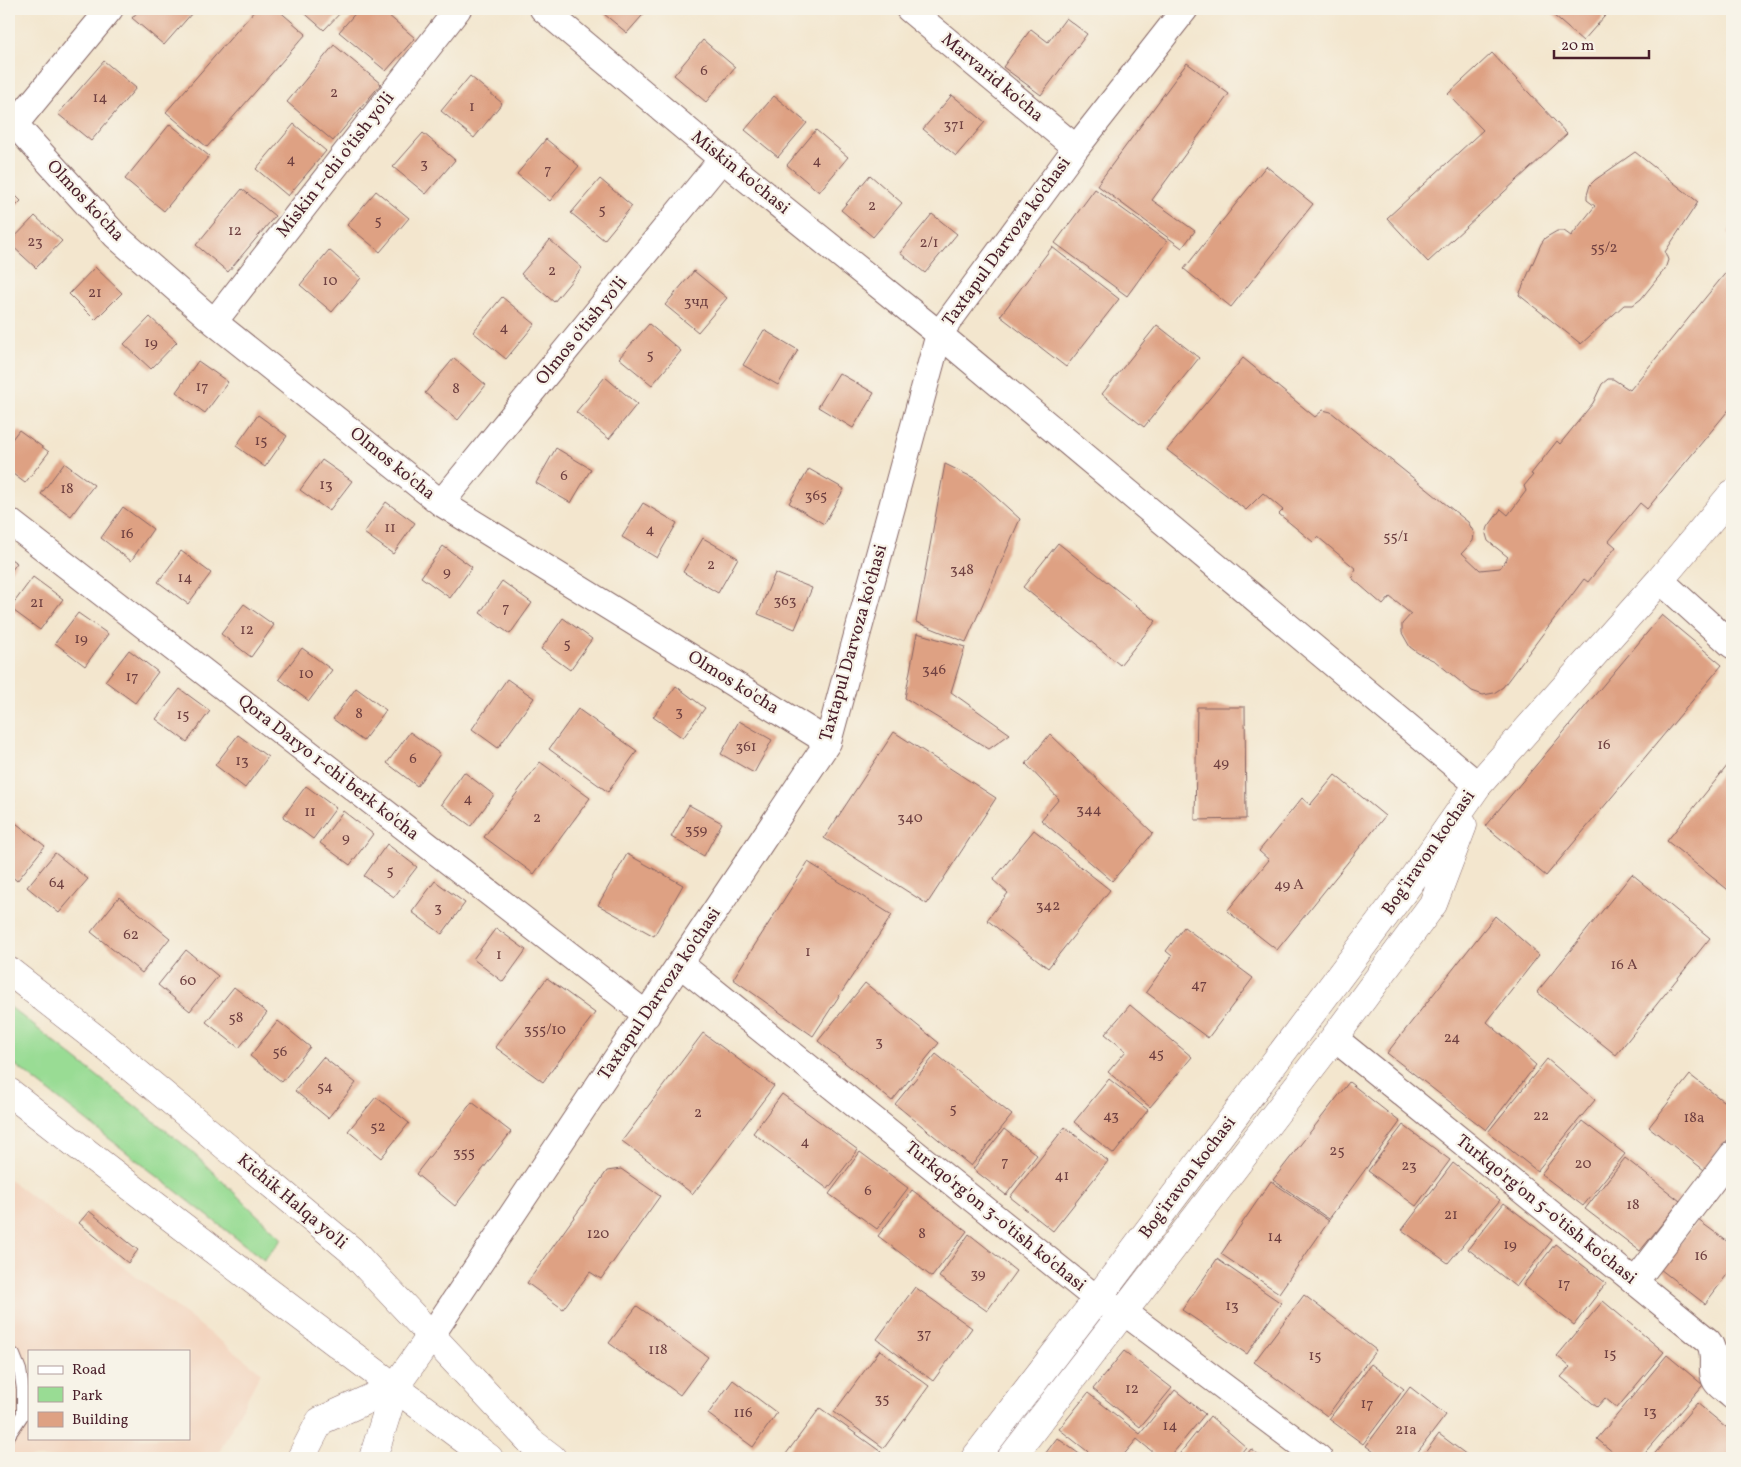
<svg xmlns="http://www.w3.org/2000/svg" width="1741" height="1467" font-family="Vollkorn,serif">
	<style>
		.built { fill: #f3d4be; fill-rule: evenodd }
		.green { fill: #99dc94; stroke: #727e60 }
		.building { fill: #dea183 }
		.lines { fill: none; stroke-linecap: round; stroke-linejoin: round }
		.lane-casing { stroke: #856564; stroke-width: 14 }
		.street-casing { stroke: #856564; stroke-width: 28 }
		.secondary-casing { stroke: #856564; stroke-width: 29 }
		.highway-casing { stroke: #856564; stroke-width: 29 }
		.lane { stroke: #fff; stroke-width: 12 }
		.street { stroke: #fff; stroke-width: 26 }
		.secondary { stroke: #fff; stroke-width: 28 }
		.highway { stroke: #fff; stroke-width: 28 }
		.labels { text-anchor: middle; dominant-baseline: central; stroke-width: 4.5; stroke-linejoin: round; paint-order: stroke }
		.number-label { font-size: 15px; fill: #6f4041 }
		.street-label { font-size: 18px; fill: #4a1f2b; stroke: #f7f3e8 }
	</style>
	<rect width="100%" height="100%" fill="#f7f3e8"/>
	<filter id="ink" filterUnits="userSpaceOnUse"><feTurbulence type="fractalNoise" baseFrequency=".02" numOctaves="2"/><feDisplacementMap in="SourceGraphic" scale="10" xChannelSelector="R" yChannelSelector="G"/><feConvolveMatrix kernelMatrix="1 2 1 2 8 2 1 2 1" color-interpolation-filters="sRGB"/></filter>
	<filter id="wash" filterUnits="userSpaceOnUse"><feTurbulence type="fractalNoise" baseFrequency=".0096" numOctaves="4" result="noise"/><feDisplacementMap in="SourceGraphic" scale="20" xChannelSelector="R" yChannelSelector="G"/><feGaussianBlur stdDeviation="1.12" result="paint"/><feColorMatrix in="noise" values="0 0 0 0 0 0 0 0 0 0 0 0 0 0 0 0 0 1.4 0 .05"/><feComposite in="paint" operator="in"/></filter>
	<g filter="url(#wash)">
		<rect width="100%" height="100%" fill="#f3e6ce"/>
		<!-- built -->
		<path class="built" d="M9,1179l252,193 -45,86h-207zM29,1351h160v87h-160z"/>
		<!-- green -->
		<path class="green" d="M9,1006l179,142 94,91 -18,21 -255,-200z"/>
		<g id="blocks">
			<!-- building -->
			<path class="building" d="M140,9h50l3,3 -29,33 -32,-27z
				M256,9h21l29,25 -99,113 -41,-35z
				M300,9h44l-20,21z
				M359,9h22l34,29 -29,33 -47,-39z
				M598,9h50l-21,24z
				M1546,9h65l-28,32z
				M1066,18l21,16 -46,61 -38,-28 28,-38 17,13z
				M703,40l32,27 -29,35 -32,-27z
				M334,45l47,39 -48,57 -46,-39z
				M1492,53l75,81 -139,128 -41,-44 96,-88 -35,-36z
				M104,61l32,27 -45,53 -33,-27z
				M1187,63l42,31 -77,106 43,31 -13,17 -85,-63z
				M470,76l32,27 -28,35 -33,-27z
				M952,95l33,27 -29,34 -33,-27z
				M774,96l33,27 -29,34 -33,-27z
				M170,124l39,32 -45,55 -39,-32z
				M294,124l32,27 -38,45 -32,-27z
				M816,130l32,27 -29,35 -32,-27z
				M423,133l32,27 -29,34 -33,-27z
				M546,139l33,27 -29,35 -33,-27z
				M1635,152l63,50 -33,50 3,8 -3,9 -24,30 -8,6h-9l-43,39 -62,-49 22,-51 4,-6 12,-7h7l7,5 24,-30 -8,-6v-5l3,-10 5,-5z
				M1266,166l47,38 -82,103 -47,-38z
				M870,175l32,28 -29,34 -32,-27z
				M600,179l32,27 -28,34 -33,-27z
				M9,189l12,12 -12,12z
				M242,189l33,27 -47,56 -32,-27z
				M1095,189l72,52 -40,55 -72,-53z
				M376,191l33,27 -29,34 -33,-27z
				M932,214l25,20 -32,39 -25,-20z
				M35,216l27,25 -26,27 -27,-25z
				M1732,225v17l-4,-9z
				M550,240l32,28 -28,34 -33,-28z
				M1052,247l67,52 -53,68 -66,-51z
				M329,250l32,28 -29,34 -32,-27z
				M1732,265v141l-85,103 -7,-6 -31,38 7,6 -28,35 -4,-3 -81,108 -9,6 -11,2 -11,-4 -37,-30 -17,-8 -8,-6 -8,-14v-9l9,-10 -21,-17 -7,8 -30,-26 -1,-4 4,-6 -38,-32 -5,5 -34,-28 4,-4 -20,-17 -17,17 -79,-60 76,-92 72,59 8,-7 8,2 137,110 6,11 -1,8 -11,12 18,17 20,-2 8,-11 -20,-16 -2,-7 2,-7 13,-18 7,6 18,-24 -2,-5 9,-11 -2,-1 26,-33 3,3 33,-41 9,-19 6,-5h5l17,11z
				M95,267l27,26 -27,27 -26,-26z
				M694,271l33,27 -29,34 -33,-27z
				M502,297l33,27 -29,35 -33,-27z
				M150,317l27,25 -26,27 -27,-25z
				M649,324l32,27 -29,34 -33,-27z
				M1157,325l42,33 -55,69 -42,-33z
				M764,330l34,20 -20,35 -35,-20z
				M454,358l32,27 -28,35 -33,-27z
				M198,361l30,21 -23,31 -29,-21z
				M839,373l35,20 -21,35 -35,-21z
				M605,377l32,27 -28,35 -33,-27z
				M258,415l29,21 -22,31 -29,-21z
				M19,430l30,22 -24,31 -16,-12v-28z
				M556,448l35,21 -20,34 -35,-20z
				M322,460l30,21 -23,30 -29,-21z
				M64,463l30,22 -23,31 -30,-22z
				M945,464l31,15 44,40 -54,123 -50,-20z
				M809,469l35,20 -20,35 -35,-21z
				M386,502l29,21 -22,31 -29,-21z
				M643,503l34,20 -20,35 -35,-21z
				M123,507l30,22 -22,32 -30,-23z
				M703,538l35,20 -20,35 -35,-21z
				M1058,543l98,78 -36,44 -97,-78z
				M443,546l29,21 -22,31 -29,-21z
				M181,551l30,22 -23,31 -30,-22z
				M9,558l8,5 -8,11z
				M775,573l37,15 -17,41 -37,-15z
				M33,577l30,22 -23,31 -30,-22z
				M502,581l30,22 -22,31 -30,-21z
				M244,604l30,21 -23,32 -30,-23z
				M78,613l30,21 -23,32 -30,-23z
				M1662,615l60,50 -176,211 -61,-50z
				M563,618l29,21 -22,31 -29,-21z
				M917,633l48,14 -14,45 59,42 -21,15 -84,-51z
				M302,648l30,22 -23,31 -30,-22z
				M129,650l29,22 -23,31 -30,-22z
				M507,679l27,19 -36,50 -26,-19z
				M676,686l29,22 -22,30 -30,-21z
				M356,688l30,22 -23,31 -30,-22z
				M180,689l30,22 -23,31 -31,-23z
				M1197,707h48l1,112 -51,1z
				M578,709l59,42 -29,41 -59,-43z
				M739,721l33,19 -18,33 -33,-19z
				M410,732l30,22 -23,32 -30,-23z
				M894,732l102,66 -69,106 -103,-66z
				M1050,734l103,99 -41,48 -71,-61 18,-21 -33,-35z
				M238,735l30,22 -23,31 -30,-23z
				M1732,760v133l-65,-52z
				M540,762l50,36 -56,76 -50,-37z
				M464,772l30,23 -23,31 -30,-22z
				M1335,775l50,41 -108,134 -50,-39 42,-51 -10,-9 43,-53 8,7z
				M306,786l30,22 -23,31 -30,-22z
				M9,796l6,4 -6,9z
				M689,805l33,18 -18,33 -33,-19z
				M343,811l30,23 -23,31 -30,-22z
				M12,820l33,26 -28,35 -8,-7v-50z
				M1034,830l76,60 -62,78 -61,-48 21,-27 -15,-13z
				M387,844l30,23 -23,30 -30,-21z
				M55,853l33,26 -29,34 -32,-26z
				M627,854l56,31 -29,51 -56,-31z
				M808,862l84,53 -79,121 -80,-57z
				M1632,874l78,64 -94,117 -79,-63z
				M435,881l30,22 -23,31 -30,-22z
				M119,897l51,41 -28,35 -51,-41z
				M1495,916l44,39 -52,67 49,43 -50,65 -99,-77z
				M1184,927l69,51 -45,60 -62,-46 26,-36 -6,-5z
				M496,928l30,22 -23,32 -30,-23z
				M186,950l32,26 -28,35 -32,-26z
				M547,978l48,35 -52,69 -48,-35z
				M865,983l74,60 -47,58 -74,-60z
				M234,987l33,26 -28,35 -33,-26z
				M1130,1005l62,52 -42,50 -42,-35 18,-21 -21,-17z
				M278,1021l32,26 -28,35 -32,-26z
				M703,1033l71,53 -81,108 -71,-53z
				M936,1054l76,61 -41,51 -76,-62z
				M323,1057l33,26 -28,35 -33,-27z
				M1547,1059l48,41 -58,71 -49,-39z
				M1690,1075l42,33v26l-28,36 -55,-43z
				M1109,1079l39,31 -34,44 -40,-32z
				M1349,1082l51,40 -71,97 -56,-39z
				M782,1094l76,56 -30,39 -75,-56z
				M376,1097l33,26 -28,35 -33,-27z
				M472,1102l39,30 -56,74 -39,-32z
				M1582,1121l43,33 -42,52 -42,-32z
				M1403,1125l47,35 -34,46 -48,-35z
				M1065,1127l43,34 -55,70 -43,-34z
				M1004,1129l33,26 -31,40 -33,-26z
				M860,1152l48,36 -31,41 -48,-35z
				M1625,1158l55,43 -40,50 -55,-42z
				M1453,1163l47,37 -52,63 -46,-33z
				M621,1169l39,27 -59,83 -11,-7 -27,37 -36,-26 80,-112z
				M1271,1181l58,40 -50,72 -58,-39z
				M912,1190l55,41 -35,46 -54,-41z
				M1504,1203l48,37 -36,47 -48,-38z
				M89,1211l49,39 -10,13 -49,-40z
				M1698,1220l34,25v23l-27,36 -45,-35z
				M969,1234l47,37 -29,40 -48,-34z
				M1555,1244l51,39 -32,42 -51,-40z
				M1217,1259l64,44 -34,51 -65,-44z
				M915,1287l57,41 -39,53 -56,-42z
				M1304,1295l72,55 -49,66 -73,-54z
				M1603,1301l61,51 -47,56 -12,-10 -8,9 -36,-30 9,-10 -13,-11z
				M637,1306l71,51 -28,38 -71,-52z
				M880,1350l49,36 -45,62 -50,-36z
				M1124,1351l48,37 -32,39 -47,-38z
				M1667,1355l36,30 -63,73h-20l-23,-19z
				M1371,1364l33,25 -41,55 -34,-25z
				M733,1380l44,33 -24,34 -45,-33z
				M1410,1387l36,28 -33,43h-31l-16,-12z
				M1175,1390l30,24 -36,44h-9l-23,-19 -16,19h-25l-37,-29 29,-36 52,41z
				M1697,1403l35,29v26h-81z
				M820,1408l61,44 -5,6h-93z
				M1210,1416l36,31 -9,11h-61z
				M1439,1434l32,24h-50z
				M1057,1438l28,20h-43z
				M1251,1449l12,9h-19z"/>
		</g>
	</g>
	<g filter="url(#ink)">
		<use href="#blocks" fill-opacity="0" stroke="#856564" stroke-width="1"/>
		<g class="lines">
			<!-- lane casing -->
			<g class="lane-casing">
				<path id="lane" d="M9,1351l5,4 6,15 3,19v25l-14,21"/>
			</g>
			<!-- street casing -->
			<g class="street-casing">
				<path id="street" d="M543,9l179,150 217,175 539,451
					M909,9l167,139
					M9,118l107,118 98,86 227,181 387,239
					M15,124l95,-115
					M214,322l244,-313
					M441,503l281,-344
					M9,521l638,494
					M1660,580l72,65
					M680,964l417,335 27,13 195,146
					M1334,1038l374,303c10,12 0,31 9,42 4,5 11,9 15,13
					M1635,1282l97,-127
					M431,1336l397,-594 111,-408 137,-186 109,-139"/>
			</g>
			<!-- secondary casing -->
			<g class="secondary-casing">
				<path id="secondary" d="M301,1458l19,-37 75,-34
					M373,1458l22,-71 36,-51
					M975,1458l122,-159 314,-418 67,-96 182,-205 72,-86
					M1011,1458l323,-420 99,-134 30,-79"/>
			</g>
			<!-- highway casing -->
			<g class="highway-casing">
				<path id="highway" d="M9,971l91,71 251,208 180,192 21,16
					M9,1092c158,124 319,245 480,366"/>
			</g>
			<!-- lane -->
			<use href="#lane" class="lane"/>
			<!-- street -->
			<use href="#street" class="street"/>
			<!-- secondary -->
			<use href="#secondary" class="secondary"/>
			<!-- highway -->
			<use href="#highway" class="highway"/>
		</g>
	</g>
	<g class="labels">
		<!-- number labels -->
		<g class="number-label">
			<text x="704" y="71">6</text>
			<text x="334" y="93">2</text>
			<text x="100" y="98">14</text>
			<text x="472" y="107">1</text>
			<text x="954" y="125">371</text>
			<text x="291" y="160">4</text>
			<text x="817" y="161">4</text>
			<text x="424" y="164">3</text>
			<text x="548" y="170">7</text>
			<text x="872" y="206">2</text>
			<text x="602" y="210">5</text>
			<text x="378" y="221">5</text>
			<text x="235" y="231">12</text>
			<text x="35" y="242">23</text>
			<text x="929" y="243">2/1</text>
			<text x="1604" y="248">55/2</text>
			<text x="552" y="271">2</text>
			<text x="330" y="281">10</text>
			<text x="95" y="293">21</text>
			<text x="696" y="302">3чд</text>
			<text x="504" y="328">4</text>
			<text x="151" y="343">19</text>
			<text x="650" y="355">5</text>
			<text x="202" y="387">17</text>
			<text x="456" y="389">8</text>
			<text x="261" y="441">15</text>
			<text x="564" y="476">6</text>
			<text x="326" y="485">13</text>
			<text x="67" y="489">18</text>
			<text x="816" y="496">365</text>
			<text x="390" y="528">11</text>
			<text x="650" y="530">4</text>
			<text x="127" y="534">16</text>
			<text x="1396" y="537">55/1</text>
			<text x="711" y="565">2</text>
			<text x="962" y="570">348</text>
			<text x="447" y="572">9</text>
			<text x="185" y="578">14</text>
			<text x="785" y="601">363</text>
			<text x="37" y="603">21</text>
			<text x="506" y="608">7</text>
			<text x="247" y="630">12</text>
			<text x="81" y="639">19</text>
			<text x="567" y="644">5</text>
			<text x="934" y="670">346</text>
			<text x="306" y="674">10</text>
			<text x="132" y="677">17</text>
			<text x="679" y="712">3</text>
			<text x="359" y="714">8</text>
			<text x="183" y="715">15</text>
			<text x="1604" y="745">16</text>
			<text x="746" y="747">361</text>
			<text x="413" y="759">6</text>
			<text x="242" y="761">13</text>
			<text x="1221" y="763">49</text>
			<text x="468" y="799">4</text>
			<text x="1089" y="810">344</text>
			<text x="310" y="812">11</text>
			<text x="537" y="818">2</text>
			<text x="910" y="818">340</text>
			<text x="696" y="830">359</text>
			<text x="346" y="838">9</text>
			<text x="390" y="871">5</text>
			<text x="57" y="883">64</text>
			<text x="1289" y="885">49 A</text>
			<text x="1048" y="906">342</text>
			<text x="438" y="908">3</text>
			<text x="131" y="935">62</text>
			<text x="808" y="952">1</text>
			<text x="499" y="955">1</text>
			<text x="1624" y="965">16 A</text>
			<text x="188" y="981">60</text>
			<text x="1199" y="985">47</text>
			<text x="236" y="1018">58</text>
			<text x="545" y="1030">355/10</text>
			<text x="1452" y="1038">24</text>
			<text x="879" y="1042">3</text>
			<text x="280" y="1052">56</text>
			<text x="1156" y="1054">45</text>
			<text x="325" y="1087">54</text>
			<text x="953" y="1109">5</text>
			<text x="698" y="1113">2</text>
			<text x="1111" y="1116">43</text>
			<text x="1541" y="1116">22</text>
			<text x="1694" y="1118">18a</text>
			<text x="378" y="1127">52</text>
			<text x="805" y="1142">4</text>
			<text x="1337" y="1151">25</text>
			<text x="464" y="1153">355</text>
			<text x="1005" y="1162">7</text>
			<text x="1583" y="1164">20</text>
			<text x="1409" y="1166">23</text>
			<text x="1062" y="1176">41</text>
			<text x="868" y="1191">6</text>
			<text x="1633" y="1205">18</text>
			<text x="1451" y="1215">21</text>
			<text x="598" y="1234">120</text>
			<text x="922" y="1234">8</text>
			<text x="1275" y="1237">14</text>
			<text x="1510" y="1245">19</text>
			<text x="1701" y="1256">16</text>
			<text x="978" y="1274">39</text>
			<text x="1564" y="1284">17</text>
			<text x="1232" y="1306">13</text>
			<text x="924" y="1334">37</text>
			<text x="658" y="1350">118</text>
			<text x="1610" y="1354">15</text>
			<text x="1315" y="1356">15</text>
			<text x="1132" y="1389">12</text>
			<text x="882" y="1399">35</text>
			<text x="1367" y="1404">17</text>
			<text x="1650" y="1412">13</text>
			<text x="743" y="1413">116</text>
			<text x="1170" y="1426">14</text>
			<text x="1406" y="1430">21a</text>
		</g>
		<!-- street labels -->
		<g class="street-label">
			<text transform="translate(992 78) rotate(40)">Marvarid ko'cha</text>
			<text transform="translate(336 165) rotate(-52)">Miskin 1-chi o'tish yo'li</text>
			<text transform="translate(740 173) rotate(39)">Miskin ko'chasi</text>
			<text transform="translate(85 201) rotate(47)">Olmos ko'cha</text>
			<text transform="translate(1007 242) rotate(-54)">Taxtapul Darvoza ko'chasi</text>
			<text transform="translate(582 331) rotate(-51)">Olmos o'tish yo'li</text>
			<text transform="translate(392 464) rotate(39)">Olmos ko'cha</text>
			<text transform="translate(854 643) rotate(-74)">Taxtapul Darvoza ko'chasi</text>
			<text transform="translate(733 683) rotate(32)">Olmos ko'cha</text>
			<text transform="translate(328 768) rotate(38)">Qora Daryo 1-chi berk ko'cha</text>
			<text transform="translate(1429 853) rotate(-55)">Bog'iravon kochasi</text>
			<text transform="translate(660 994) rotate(-56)">Taxtapul Darvoza ko'chasi</text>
			<text transform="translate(1188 1178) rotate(-53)">Bog'iravon kochasi</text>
			<text transform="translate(292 1202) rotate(40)">Kichik Halqa yo'li</text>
			<text transform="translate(1546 1210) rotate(39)">Turkqo'rg'on 5-o'tish ko'chasi</text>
			<text transform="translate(995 1217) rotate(39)">Turkqo'rg'on 3-o'tish ko'chasi</text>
		</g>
	</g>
	<!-- margin -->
	<rect width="1741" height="1467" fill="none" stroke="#f7f3e8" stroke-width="30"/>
	<!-- legend -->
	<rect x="28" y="1350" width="162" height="90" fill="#f7f3e8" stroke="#b29e9c"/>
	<rect x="38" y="1366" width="25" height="8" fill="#ffffff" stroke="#b29e9c"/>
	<text x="72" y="1374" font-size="15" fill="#4a1f2b">Road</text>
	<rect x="38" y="1387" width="25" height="15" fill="#99dc94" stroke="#b29e9c"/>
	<text x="72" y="1400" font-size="15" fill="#4a1f2b">Park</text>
	<rect x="38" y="1412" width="25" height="15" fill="#dea183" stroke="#b29e9c"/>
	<text x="72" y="1424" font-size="15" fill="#4a1f2b">Building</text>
	<!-- scale -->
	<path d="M1554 50v8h95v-8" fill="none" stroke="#4a1f2b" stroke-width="2.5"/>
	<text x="1561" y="50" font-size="15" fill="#4a1f2b" stroke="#f7f3e8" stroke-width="4" paint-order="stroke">20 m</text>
</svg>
